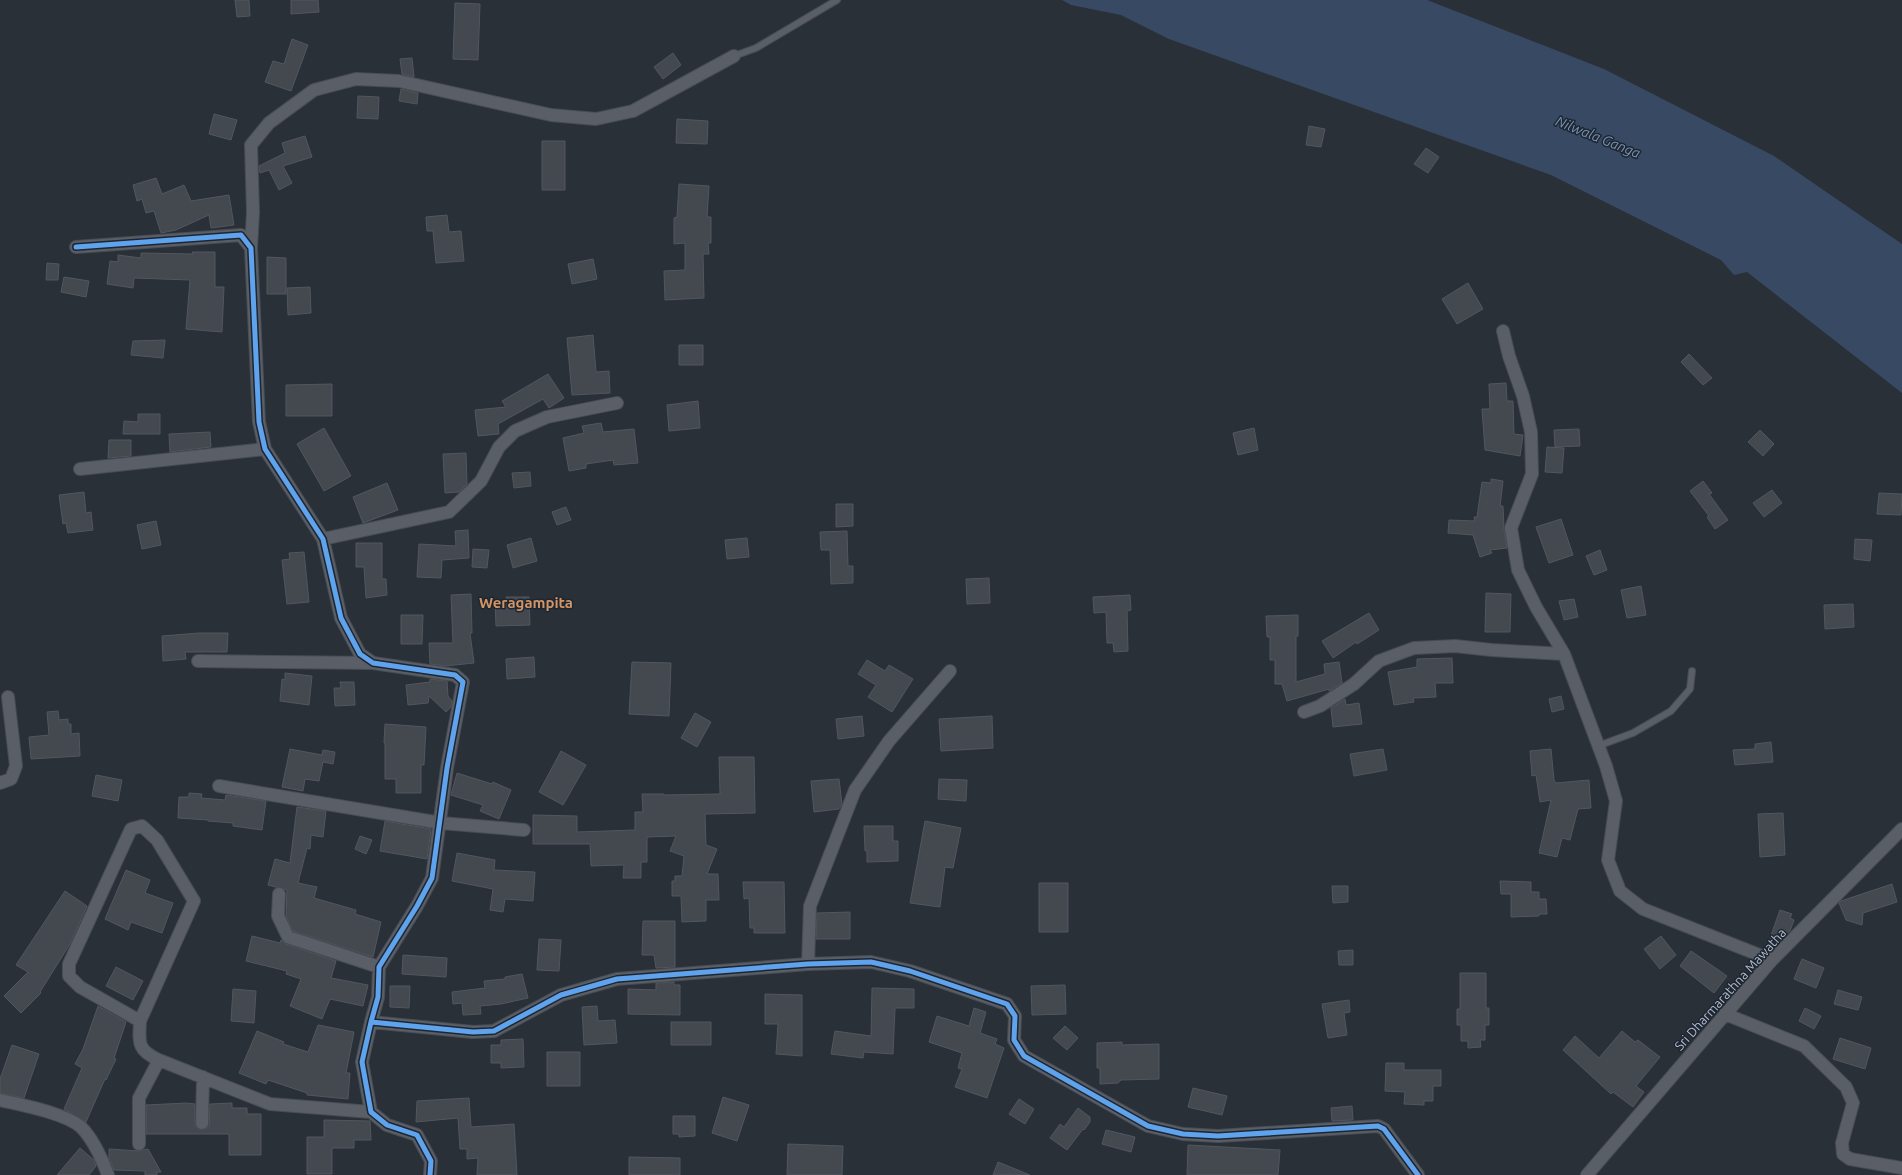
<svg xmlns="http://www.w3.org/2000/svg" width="1902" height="1175" font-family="Ubuntu,sans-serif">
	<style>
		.water { fill: #384963 }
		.building { fill: #444950; stroke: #52575f }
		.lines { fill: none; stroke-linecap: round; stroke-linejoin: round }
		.lane-casing { stroke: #484c53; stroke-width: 8 }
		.street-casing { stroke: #484c53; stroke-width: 14 }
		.lane { stroke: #5a5e66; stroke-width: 6 }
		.street { stroke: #5a5e66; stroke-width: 12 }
		.cycleway-casing { stroke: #1d2633; stroke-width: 8 }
		.cycleway { stroke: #60a3ed; stroke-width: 5 }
		.labels { text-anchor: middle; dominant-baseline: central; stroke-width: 3; stroke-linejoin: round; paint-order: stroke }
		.street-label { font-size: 13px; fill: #b4bcc9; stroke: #1d2633 }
		.water-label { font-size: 14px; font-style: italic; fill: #7c92b1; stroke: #1d2633 }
		.quarter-label { font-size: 15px; font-weight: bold; fill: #d59563; stroke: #1d2633 }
	</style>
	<rect width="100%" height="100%" fill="#2a3038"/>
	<!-- water -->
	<path class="water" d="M1062,0h365l177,69 170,87 128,88v149l-155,-121 -13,3 -13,-15 -170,-85 -382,-136 -48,-24 -50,-10z"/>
	<!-- building -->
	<path class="building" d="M235,0h14l1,16 -13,1z
		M291,0h27l1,12 -28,2z
		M455,3l25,1 -2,56 -25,-1z
		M292,39l16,6 -17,46 -26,-9 8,-21 11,3z
		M673,53l8,12 -18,14 -9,-12z
		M412,58l2,19 -12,-3 -2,-15z
		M401,89l17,4 -1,11 -18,-3z
		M358,96l21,1 -1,22 -21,-1z
		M214,114l23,6 -6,20 -22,-6z
		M677,119l31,2 -1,23 -31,-1z
		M1309,126l16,3 -4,18 -15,-2z
		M305,136l7,21 -29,9 9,17 -13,7 -10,-20 -9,3 -1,-7 26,-13 -3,-10z
		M542,141h23v49h-23z
		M1426,148l13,9 -11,16 -14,-9z
		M156,178l6,16 22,-9 7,16 38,-6 5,30 -23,3 -2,-13 -33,15 -15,3 -7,-22 -8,2 -4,-14 -5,2 -4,-16z
		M679,184l30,2 -2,31h4v26h-3l1,11h-6l1,44 -39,2 -1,-29 21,-1v-27l-11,1v-26l3,-1z
		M447,215l2,17 12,-1 3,30 -28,2 -3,-32h-6l-1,-14z
		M192,252h23v35h9l-2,45 -36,-3 4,-49 -56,-2 -1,10 -26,-4 3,-23 8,1v-7l23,3v-5l52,1z
		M267,257l19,1v36h-19z
		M593,259l4,20 -25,5 -4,-20z
		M47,263l12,1 -1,16h-12z
		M64,277l25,4 -3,16 -25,-5z
		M1468,283l15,26 -26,15 -15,-25z
		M310,287l1,26 -23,2 -1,-27z
		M593,335l3,37 13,-1 1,22 -38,2 -5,-57z
		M165,340l-2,18 -32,-3 2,-14z
		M679,345h24v20h-24z
		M1689,354l23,24 -9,7 -22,-23z
		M548,374l16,24 -15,10 -6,-9 -45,25 1,10 -21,2 -3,-26 31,-3 -4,-6z
		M1506,383l1,18h6l1,33 9,1 -3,21 -35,-6 -3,-41h8l-1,-25z
		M332,384v32h-46v-31z
		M698,401l2,27 -31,3 -2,-26z
		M138,414h22v20h-37l1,-13 14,1z
		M601,423l2,9 31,-3 4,34 -24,2 -1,-5 -27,4v4l-17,3 -6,-33 21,-5 -2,-7z
		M324,428l27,48 -27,15 -27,-47z
		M1254,428l4,22 -20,5 -5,-22z
		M1579,429l1,17 -25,1 -1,-17z
		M1760,430l14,14 -11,12 -15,-14z
		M210,432l1,15 -41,5 -1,-18z
		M109,440h22v16l-23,2z
		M1547,447l17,1 -2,25 -17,-1z
		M466,453l1,31 -8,8 -14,1 -2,-39z
		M530,472l1,14 -17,2 -2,-15z
		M1491,479l12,2 -3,25h3l1,23 3,19 -17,2 2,3 -12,4 -7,-22 -25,-2 1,-13 26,1 -1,-4h3l5,-35 9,1z
		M1703,481l9,12 -3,1 19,26 -13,9 -8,-12 2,-1 -19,-25z
		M387,483l11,27 -35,13 -10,-26z
		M1772,490l10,13 -18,14 -11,-14z
		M84,492l2,21 5,-1 2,18 -25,3 -2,-10 -3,1 -4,-29z
		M1879,493l23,1 -1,21 -24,-1z
		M836,504h17v22l-17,1z
		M566,507l5,13 -14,5 -5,-13z
		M1561,519l12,36 -24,8 -13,-36z
		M156,521l5,24 -19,4 -5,-24z
		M468,530l1,28 -27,2 -1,18 -24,-1 2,-33 37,2 -1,-15z
		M847,531l1,35h5v17l-22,1 -1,-34h-9l-1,-18z
		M531,538l6,23 -24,7 -6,-23z
		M747,538l2,19 -22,2 -2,-19z
		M1855,539l17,1 -2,21 -16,-2z
		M356,543h26v36h4l1,16 -21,3 -2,-31h-8z
		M473,549l16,1 -2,18 -15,-1z
		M1600,550l7,20 -13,5 -8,-19z
		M304,552l5,50 -22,2 -5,-44 8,-1 -1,-6z
		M989,578l1,25 -23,1 -1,-25z
		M1641,586l5,29 -19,3 -6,-28z
		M1486,593l25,1 -1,38h-25z
		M471,594l1,39h-2l4,30 -29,3 -15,-2 -1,-21h24l-2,-48z
		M1130,595l1,15 -4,1 1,40 -14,1 -1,-9h-6l-1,-31 -12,1 -1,-16z
		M506,597h23l1,28 -34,1 -1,-24h12z
		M1574,599l4,18 -14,3 -5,-19z
		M1853,604l1,23 -29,2 -1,-24z
		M1369,613l10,17 -22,14 -1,-2 -23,16 -11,-17z
		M401,615h22l-1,29h-21z
		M1298,615v21h-2v46l29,-8 -1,-10 15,-2 3,21 -13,8v-2l-42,12 -5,-17h-7v-24h-5v-23h-3l-1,-21z
		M199,633h29l-1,19h-42l1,7 -23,2 -1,-25z
		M534,657l1,20 -28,2 -1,-20z
		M1452,658l1,25h-18l1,14 -23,1 1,4 -20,3 -6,-33 29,-5v-8z
		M867,660l18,11 4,-6 24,14 -21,33 -24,-15 8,-12 -18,-11z
		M632,662l39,1 -2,53 -40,-2z
		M285,673l27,3 -3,29 -29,-4 2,-22 3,1z
		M430,679l17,2 1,15 4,5 -1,6 -5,5 -17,-16 -1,7 -20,2 -2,-20 24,-3z
		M340,682h14l1,23 -20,1 -1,-18h7z
		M1561,696l3,13 -12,3 -3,-13z
		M1345,699l1,6 13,-2 3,21 -29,3 -2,-19z
		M58,711l1,9 9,-1v5h3v10l8,-1 1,23 -49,3 -2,-22 20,-2 -2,-23z
		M695,713l16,9 -14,25 -16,-9z
		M862,716l2,20 -26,3 -2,-20z
		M992,716l1,32 -52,3 -2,-32z
		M385,724l41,3 -2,38h-3v28h-25v-14h-11v-36h-1z
		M1771,742l2,20 -38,3 -2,-15 22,-1v-5z
		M290,749l32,6 1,-5 12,2 -2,12 -10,-2 -4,19 -14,-2 -2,12 -21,-4z
		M1383,749l4,21 -33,6 -4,-22z
		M1551,749l3,31 2,3 33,-3 2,28 -13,1 -8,31 -8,-2 -5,19 -18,-4 12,-53 -11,2 -4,-27 -4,1 -2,-25z
		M561,751l25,14 -23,40 -24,-13z
		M719,757h35l1,56 -50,1 1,31 11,4 -10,25h11l1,26h-13v21l-24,1 -1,-26h-9v-15h3v-5h7l2,-20 -14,-5 6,-15 -29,1v25h-6v16h-18l1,-13 -33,1 -1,-22h-57v-29l44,1v16l58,-2v-18h8l-1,-18h22v1l56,-1z
		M457,773l35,11 1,-2 18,8 -12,29 -19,-8 3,-6 -32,-10z
		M96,775l26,5 -4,21 -26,-5z
		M839,779l3,25 -3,5 -25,3 -3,-31z
		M939,779l28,1 -1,21 -28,-2z
		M189,793l13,1 -1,4 24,2 1,-5 40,6 -4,29 -29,-4v-3l-25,-2v-1l-30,-2 1,-21h10z
		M297,807l29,4 -3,26 -12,-2 -1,14 -3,-1 -9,35 19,4 -3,11 42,12 -1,4 26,8 -8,35 -80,-26 -7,-15 1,-26 -19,-5 7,-26 15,4z
		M1783,813l2,42 -25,2 -2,-43z
		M385,821l46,8 -4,30 -47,-8z
		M925,821l36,7 -8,40 -8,-1 -5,40 -30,-4z
		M864,826h29v15h5v20l-31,1v-11h-2z
		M360,836l12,4 -6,14 -11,-5z
		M457,853l38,7 -1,10 41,2 -2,29 -28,-2 -2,13 -13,-2 3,-21 -41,-8z
		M126,870l24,10 -5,13 28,10 -11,30 -31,-11 -3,8 -23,-11z
		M1500,881l31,1v10h8v7h7l1,15h-8v2l-28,1v-23h-10z
		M743,882h41l1,51h-31v-5h-4l-1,-30 -5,1z
		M1039,883h29v49h-29z
		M1892,884l5,18 -34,11 -1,12 -16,-5 -7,-17 2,-2z
		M1332,886h16v16l-15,1z
		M65,891l22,15 -17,38 -30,48 1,1 -20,20 -17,-17 24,-24 -12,-7z
		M1780,910l12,4 -2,4 4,2 -4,11 -7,5 -4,6 -9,-4z
		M850,912v27h-34l1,-26z
		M643,921h32v46l-19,1 -2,-13h-12z
		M252,936l28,7 1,-3 5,4 50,17 -5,17 37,7 -5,21 -33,-7 -8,20 -32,-13 11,-27 -15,-5 1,-3 -41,-10z
		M1661,936l15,19 -16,14 -16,-20z
		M539,939l22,1 -2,31 -22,-1z
		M1353,950v15h-14l-1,-14z
		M1691,951l36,25 -13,17 -34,-27z
		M403,955l44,3 -1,19 -44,-3z
		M1802,959l22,9 -8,20 -22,-9z
		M116,967l27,14 -10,19 -27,-14z
		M1460,973h26v35h3v17h-4v15h-5l1,7 -13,1v-7h-7v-16h-4v-16h3z
		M522,974l6,24 -27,6 -21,2 1,8 -18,1 -1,-12 -9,1 -1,-12 33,-4 -1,-7 21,-2v-2z
		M674,982v3h6v30l-52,-1v-25l28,1v-7z
		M1065,985l1,29 -34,1 -1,-29z
		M390,986h20l-1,22 -19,-1z
		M872,988l42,1v19h-19l-2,46 -29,-2 -1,6 -32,-4 4,-23 36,5z
		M233,989l23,2 -2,32 -23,-2z
		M1838,990l24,7 -4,13 -24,-6z
		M765,994l37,1v61l-26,-2 2,-30h-13z
		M1349,1000l1,12 -6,1 3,22 -19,3 -6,-34z
		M98,1006l28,16 -12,36 2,1 -10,21 -1,-1 -19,43 -22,-13 18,-41 -7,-4 8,-15z
		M597,1006l1,15 17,-1 2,23 -33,2 -2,-38z
		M974,1008l12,4 -6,21 17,6 -2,5 9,4 -17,50 -32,-11 7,-18 -4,-1 4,-15 -33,-11 8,-26 32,10z
		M1805,1008l16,8 -7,13 -15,-8z
		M671,1022h40v23h-40z
		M318,1025l36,7 -8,41h4l-2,26 -41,-4v-2l-39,-13 -2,4 -27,-11 18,-42 27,11 -1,2 25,8z
		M1065,1026l13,12 -11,12 -14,-12z
		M1622,1031l13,11 3,-2 22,17 -24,29 8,6 -11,15 -20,-15 -2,2 -48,-44 12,-14 24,22z
		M1840,1038l31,10 -6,21 -32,-10z
		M523,1039l1,28 -23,1v-5h-10v-18h10v-5z
		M1122,1042v3l37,-1v35l-38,1 -3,3 -18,1v-16h-3v-25z
		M12,1045l27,9 -15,44 -24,-5v-14z
		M547,1052h33v34h-33z
		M1386,1063h18v7h37v16h-8v15h-9v4l-20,-1 1,-12 -20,-1z
		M1193,1088l34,8 -5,19 -34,-8z
		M723,1097l26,8 -12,36 -25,-8z
		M469,1098l2,29 43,-3 3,51h-40l1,-17 -11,1v-10h-7l-2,-31 -42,4 1,-21z
		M1019,1099l15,10 -9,15 -16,-10z
		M186,1103l9,1v22l6,4 8,-3 1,-23 22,-1v5h15v6h14v41h-32v-21h-83v-29z
		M1352,1106l1,14 -21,1 -1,-13z
		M1078,1108l12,9v5l-6,8 -1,-1 -16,21 -17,-12 10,-14 4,3z
		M673,1116h22v20l-16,1v-3h-6z
		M324,1120l46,1 1,19h-17v8h-22v26h-25v-37h17z
		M1106,1130l29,7 -4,15 -29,-8z
		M788,1144l55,2 -1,29h-55z
		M1188,1145l92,5 -2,25h-91z
		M80,1148l14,12 2,6 -7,9h-32z
		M109,1149l30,2 9,-2 13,23h-4v3h-12v-4l-31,-1 -5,-12z
		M629,1157l51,1v17h-51z
		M998,1162l32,13h-37z"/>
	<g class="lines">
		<!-- lane casing -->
		<g class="lane-casing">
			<path id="lane" d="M734,56l22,-8 81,-48
				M1598,746l35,-13 38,-22 19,-22 2,-18"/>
		</g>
		<!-- street casing -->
		<g class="street-casing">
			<path id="street" d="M76,247l165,-12 10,13 8,174 6,27 58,90 18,79 19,36 13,9 82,12 8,7 -16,86 -15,110 -15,28 -38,61 -1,30 -7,25 -9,40 9,50 16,13 30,10 14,26 -1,14
				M251,248l2,-36 -2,-67 18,-22 45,-33 42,-11 43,2 152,34 45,4 37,-8 101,-55
				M1503,331l6,25 14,40 8,36 1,42 -21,54 7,42 18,37 28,47 42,112 10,35 -8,59 12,31 23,18 129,51
				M80,469l185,-20
				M323,539l126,-27 32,-31 18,-34 16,-16 32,-14 70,-14
				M198,661l175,2
				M1304,712l16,-6 34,-22 25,-23 35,-13 41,-2 37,4 72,4
				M0,783l11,-4 5,-13 -8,-69
				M219,786l222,37 83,7
				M279,894l-1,22 10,21 91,30
				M808,964l2,-58 45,-116 34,-49 61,-70
				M1725,1014l79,32 42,41 7,16 -11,40 1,11 7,5 52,9
				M140,1021l54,-120 -37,-61 -15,-14 -11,3 -62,135v12l11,11 60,34c-1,22 -3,29 19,39l111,44 101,8
				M371,1022l102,10 21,-1 67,-36 56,-16 191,-15 63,-2 39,9 97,33 8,12 -1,24 10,16 124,70 35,8 35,2 160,-10 6,3 34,46
				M0,1100c21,5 65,13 81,27 13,13 21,32 27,48
				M202,1123l1,-46
				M139,1144v-46l20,-38
				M1587,1175l185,-215 130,-131"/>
		</g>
		<!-- lane -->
		<use href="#lane" class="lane"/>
		<!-- street -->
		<use href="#street" class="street"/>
		<!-- cycleway casing -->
		<g class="cycleway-casing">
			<path id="cycleway" d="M76,247l165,-12 10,13 8,174 6,27 58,90 18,79 19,36 13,9 82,12 8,7 -16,86 -15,110 -15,28 -38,61 -1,30 -7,25 -9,40 9,50 16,13 30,10 14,26 -1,14
				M371,1022l102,10 21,-1 67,-36 56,-16 191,-15 63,-2 39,9 97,33 8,12 -1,24 10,16 124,70 35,8 35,2 160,-10 6,3 34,46"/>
		</g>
		<!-- cycleway -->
		<use href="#cycleway" class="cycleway"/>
	</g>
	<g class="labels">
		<!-- street labels -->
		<g class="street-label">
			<text transform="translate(1730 989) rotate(-48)">Sri Dharmarathna Mawatha</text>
		</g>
		<!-- water labels -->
		<g class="water-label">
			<text transform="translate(1598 137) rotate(22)">Nilwala Ganga</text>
		</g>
		<!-- quarter labels -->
		<g class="quarter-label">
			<text x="526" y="602">Weragampita</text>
		</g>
	</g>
</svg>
